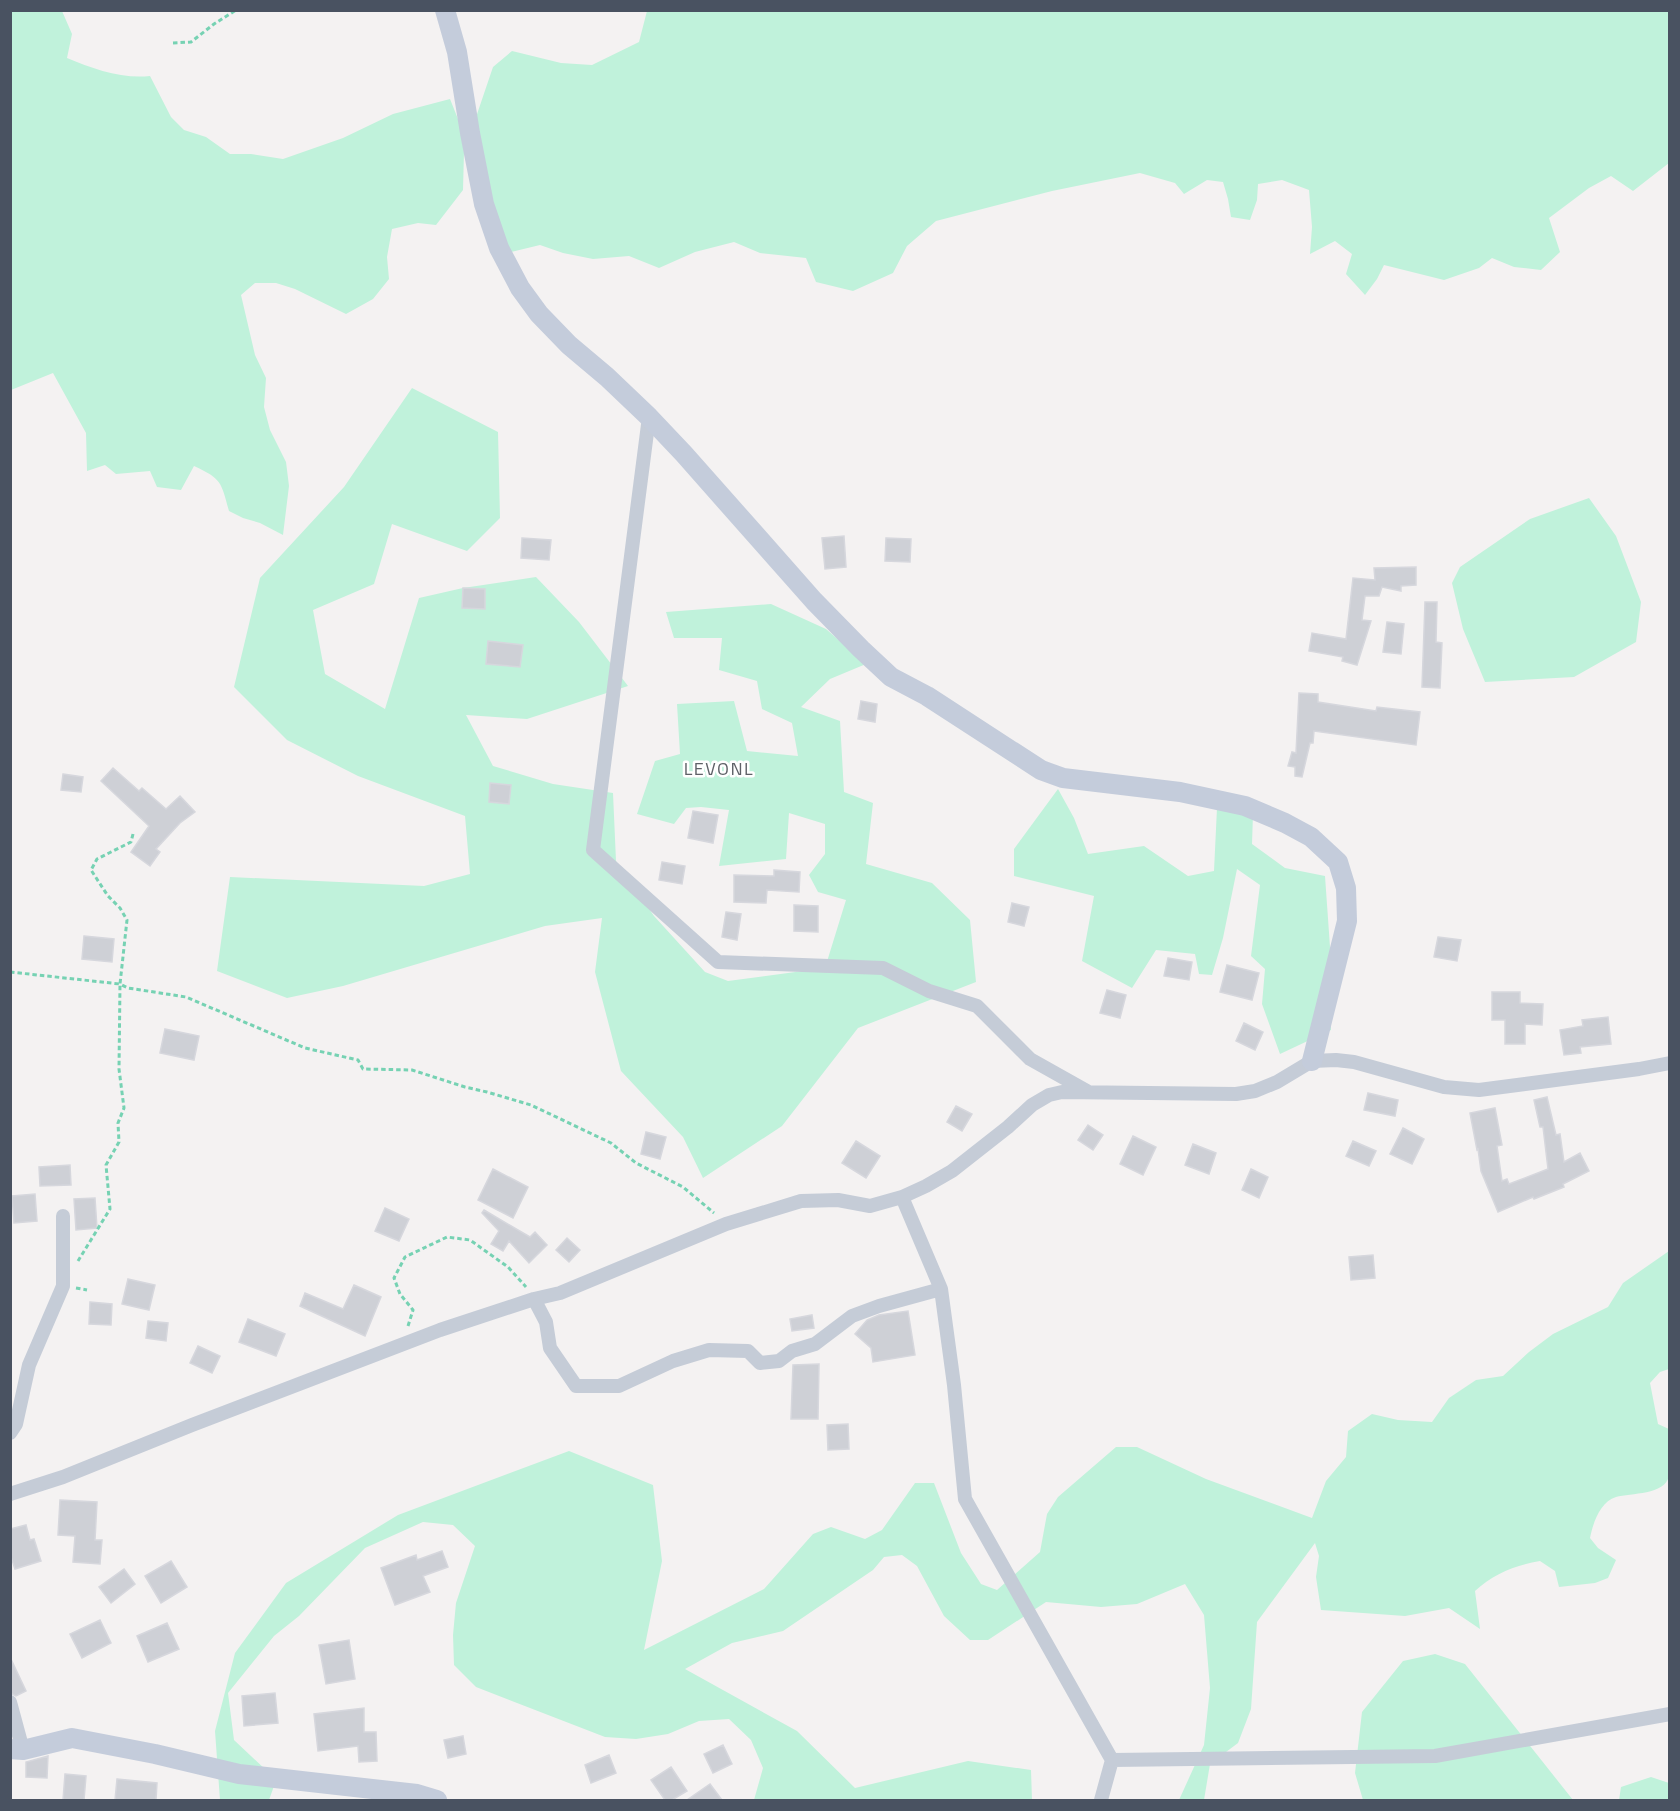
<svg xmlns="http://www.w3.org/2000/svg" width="1680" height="1811" font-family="'Titillium Web',sans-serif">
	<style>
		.green { fill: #c0f2db }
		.building { fill: #ced0d6; stroke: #d6d7dd; stroke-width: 1.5 }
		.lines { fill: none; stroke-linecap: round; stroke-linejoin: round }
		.path { stroke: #76d2b3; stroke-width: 3; stroke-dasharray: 4.5 3; stroke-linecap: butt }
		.street { stroke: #c5ccd7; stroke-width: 14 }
		.secondary { stroke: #c4ccdb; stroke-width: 20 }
		.labels { text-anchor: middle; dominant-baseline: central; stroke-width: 5; stroke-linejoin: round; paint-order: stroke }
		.quarter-label { font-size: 18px; letter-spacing: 1.5px; fill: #5e6167; stroke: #fff }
	</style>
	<rect width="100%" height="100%" fill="#f4f2f2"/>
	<!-- green -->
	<path class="green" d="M721,10l17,2 14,-2 917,1v152l-36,28 -22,-15 -22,12 -40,30 11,34 -19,18 -27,-3 -22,-9 -13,10 -35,12 -60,-15 -7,14 -12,16 -19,-21 6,-20 -17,-13 -25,13 2,-27 -3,-37 -27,-10 -24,4 -1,16 -7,20 -19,-3 -3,-18 -5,-17 -16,-2 -23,14 -9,-11 -35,-10 -88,18 -116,30 -29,25 -14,27 -40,18 -37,-9 -10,-24 -46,-5 -26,-11 -39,10 -36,16 -30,-12 -36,3 -30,-6 -23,-8 -37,9 -30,-128 20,-59 19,-16 49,12 31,2 47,-23 8,-31z
		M11,11h51l10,23 -5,24c26,11 55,21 83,18l21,41 13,13 22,7 24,17h21l32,5 60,-21 50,-24 57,-15 10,25 4,28 -1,38 -27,35 -18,-2 -26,6 -5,28 2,22 -16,20 -27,15 -51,-25 -19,-6h-21l-14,12 14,60 11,23 -2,29 6,23 16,32 3,24 -6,49 -23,-12 -17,-5 -14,-7c-8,-29 -7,-32 -35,-45l-13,24 -24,-3 -7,-16 -34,3 -11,-9 -18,6 -1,-38 -33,-60 -42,17z
		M412,388l86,44 2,86 -33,33 -75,-27 -18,60 -61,26 12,64 60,35 34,-111 44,-10 73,-11 43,45 49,64 -101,33 -61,-4 27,51 60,18 60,9 3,68 38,55 51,56 23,9 97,-13 21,-68 -28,-8 -9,-17 16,-21v-30l-36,-11 -3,46 -67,7 10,-56 -28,-3 -15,1 -12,16 -37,-10 18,-53 25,-7 -3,-50 57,-3 13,50 51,5 -6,-33 -30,-14 -5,-28 -38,-11 3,-32h-48l-8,-26 105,-8 55,25 40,35 -36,15 -29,28 39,14 4,71 29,11 -7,61 66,19 38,37 6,62 -118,46 -76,98 -79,52 -20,-41 -62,-66 -26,-99 7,-54 -57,8 -202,60 -56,12 -70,-27 13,-94 194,9 46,-12 -5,-58 -107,-40 -71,-36 -53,-53 26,-109 84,-91z
		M1589,498l27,38 25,66 -5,40 -62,35 -89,5 -22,-53 -11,-46 8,-16 70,-48z
		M1058,789l16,29 14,36 56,-8 44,30 26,-5 3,-63 36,6 -1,30 33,24 40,8 5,71 1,83 -51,24 -18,-50 3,-35 -14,-13 9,-71 -23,-16 -14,69 -11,37 -13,-1 -4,-20 -39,-4 -24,38 -50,-27 12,-65 -80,-20v-27z
		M1669,1251v118l-9,3 -10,11 8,41 11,5c0,14 4,33 0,47 -4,19 -38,17 -53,21 -16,5 -23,26 -26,41l8,10 18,12 -8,18 -13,5 -36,4 -4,-16 -15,-10c-24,4 -47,13 -65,30l5,38 -31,-21 -44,8 -84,-6 -5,-33 3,-21 -4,-13 -58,79 -6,87 -13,34 -28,21 -6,36h-25l25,-55 6,-57 -6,-73 -19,-31 -48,20 -36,3 -55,-5 -58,38h-18l-26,-24 -27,-50 -15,-11 -18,2 -11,13 -90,61 -51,12 -47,26 112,62 58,57 113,-27 63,9 1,30h-278l9,-32 -12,-28 -22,-21 -30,2 -31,13 -32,5 -31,-2 -129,-50 -22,-22 -1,-30 3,-32 19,-57 -22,-21 -30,-3 -58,26 -66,68 -25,20 -46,57 6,47 33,31 7,15 -5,14h-49l-5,-69 20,-78 51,-70 112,-68 171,-64 84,34 9,76 -18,89 120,-61 49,-55 18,-7 34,12 17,-9 33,-47h19l27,70 20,31 16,6 43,-38 7,-38 11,-17 58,-50h21l69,32 106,39 14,-37 20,-24 2,-26 24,-17 26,6 34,2 17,-24 27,-18 27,-4 26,-24 24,-18 55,-27 15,-24z
		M1435,1654l30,10 108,136h-210l-8,-27 7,-61 41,-51z
		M1651,1777l18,6v17h-50l2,-13z"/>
	<!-- building -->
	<path class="building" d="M844,536l2,31 -21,2 -3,-31z
		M522,538l29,2 -2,20 -28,-2z
		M886,538l25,1 -1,23 -25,-1z
		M1416,567v18l-15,1v5l-19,-4 -3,9h-14l-3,24 9,1 -14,44 -15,-4 1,-4 -34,-6 3,-18 34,6 7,-61 22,2 -1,-12z
		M463,588l22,1v20l-23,-1z
		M1425,602h12l-1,40 6,1 -2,45 -18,-1z
		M1387,622l17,2 -3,30 -18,-2z
		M488,641l35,4 -3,22 -34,-3z
		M1299,693l19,1v8l58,9 1,-4 43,5 -4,33 -102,-14 -1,12h-3l-8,34 -7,-1v-9l-7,-1 4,-14 4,1z
		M861,701l16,3 -2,18 -17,-3z
		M113,768l26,23 3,-3 24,21 14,-13 15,16 -15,11 -24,26 4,3 -10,14 -19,-14 18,-26 -48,-45z
		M63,774l20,3 -2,15 -20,-2z
		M490,783l21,2 -2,19 -20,-2z
		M693,811l25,4 -5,28 -25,-5z
		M662,862l23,4 -3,18 -23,-4z
		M774,870l26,2 -1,20 -32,-2 -1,13 -32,-1v-27l40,1z
		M1012,903l17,4 -5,19 -16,-4z
		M794,905l24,1v26l-24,-1z
		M726,912l15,2 -4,26 -15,-3z
		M84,936l30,3 -2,23 -30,-3z
		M1438,937l23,3 -4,21 -23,-4z
		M1168,958l24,4 -3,18 -25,-4z
		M1227,965l32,8 -7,27 -32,-8z
		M1107,990l19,5 -6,23 -20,-5z
		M1492,992h28v11l23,1 -1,21 -17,-1v20h-20v-24h-13z
		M1608,1017l3,27 -31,3 1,6 -17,2 -4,-25 23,-4 -1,-6z
		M1244,1023l19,9 -8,18 -19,-9z
		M165,1029l34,7 -5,24 -34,-7z
		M1368,1093l30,7 -3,16 -31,-6z
		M1547,1097l9,38 4,-1 4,28 16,-9 9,18 -26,13 1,3 -30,12 -1,-2 -35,15 -17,-41 -3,-22 -1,1 -7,-37 25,-5 7,37 -5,1 5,35 5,-2 2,5 39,-15 -5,-42h-3l-6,-27z
		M956,1106l16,8 -10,17 -15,-9z
		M1088,1125l15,10 -10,15 -15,-10z
		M1403,1128l21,11 -12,25 -22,-10z
		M646,1132l20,5 -6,22 -19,-5z
		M1133,1136l23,11 -13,28 -23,-11z
		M856,1141l24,15 -14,22 -24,-15z
		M1353,1141l23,10 -7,15 -23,-10z
		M1193,1144l23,9 -7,21 -24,-9z
		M70,1165l1,20 -31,1 -1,-19z
		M493,1169l35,18 -15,31 -35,-18z
		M1251,1169l17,8 -9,21 -17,-8z
		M35,1194l2,27 -23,2 -2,-27z
		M95,1198l2,30 -21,2 -2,-31z
		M385,1208l24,11 -10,22 -24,-10z
		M484,1210l46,27 5,-5 12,13 -18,18 -20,-22 -6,10 -12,-7 8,-13 -17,-18z
		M567,1238l13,12 -11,12 -13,-12z
		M1373,1255l2,23 -24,2 -2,-23z
		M128,1279l27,6 -6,25 -27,-6z
		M354,1285l27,12 -16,39 -65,-30 5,-13 38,16z
		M90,1302l22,2 -1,21 -22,-1z
		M908,1311l7,44 -42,7 -2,-14 -16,-14 12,-14 12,-5z
		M812,1315l2,13 -22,3 -2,-12z
		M248,1319l37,15 -9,22 -37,-14z
		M148,1321l20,2 -2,18 -20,-3z
		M198,1346l22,10 -8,17 -22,-10z
		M819,1364l-1,55h-27l2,-54z
		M848,1424l1,25 -21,1 -1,-25z
		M60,1500l37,2 -2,38h7l-2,24 -27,-2 2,-26 -17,-1z
		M26,1525l4,15 4,-1 7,22 -26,8 -5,-15v-25z
		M442,1551l6,16 -25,9 7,16 -35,13 -14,-37 35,-13 1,5z
		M171,1561l16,26 -26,16 -16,-27z
		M124,1569l11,15 -24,19 -12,-16z
		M100,1620l11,23 -29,15 -12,-24z
		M167,1623l12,26 -31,13 -11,-26z
		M349,1640l6,39 -29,5 -7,-39z
		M10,1657l16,34 -10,5 -6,-3z
		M275,1693l3,30 -34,3 -2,-30z
		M364,1708v24h12l1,29 -18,1 -1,-16 -40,5 -4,-37z
		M463,1736l3,18 -18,4 -4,-18z
		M723,1745l9,19 -19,9 -9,-19z
		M609,1755l7,18 -25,10 -6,-18z
		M48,1756l-1,22 -21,-1v-15z
		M671,1767l16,24 -15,9h-7l-14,-20z
		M65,1774l21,2 -2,24h-21z
		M117,1779l40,4 -1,17h-41z
		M710,1784l12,16h-35z"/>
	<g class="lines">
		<!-- path -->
		<path class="path" d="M173,43l18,-1 23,-18 22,-14
			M133,834l-2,8 -34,17 -6,11 17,26 12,12 7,12 -7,64 8,4 58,9 119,51 53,12 5,9 49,1 53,17 22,5 44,13 80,38 25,20 47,24 31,26
			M10,972l110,12 -1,85 5,39 -6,15 1,19 -13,23 4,44 -32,52
			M76,1288l11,2
			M408,1326l5,-16 -13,-16 -6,-16 11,-21 42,-20 23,3 38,27 18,20"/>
		<!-- street -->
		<path class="street" d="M649,417l-56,433 125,112 165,6 46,23 48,15 53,53 57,32
			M902,1197l39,92 13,96 11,114 147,261
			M534,1299l12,23 4,26 26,38h43l54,-25 36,-11 39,1 12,12 19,-2 13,-10 23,-7 37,-28 27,-10 62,-17
			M10,1433l6,-9 13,-59 34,-79v-70
			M10,1494l53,-17 129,-52 248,-95 94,-31 26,-6 166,-69 75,-23 37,-1 32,6 32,-9 24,-11 26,-15 56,-44 24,-22 17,-10 13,-3 174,2 19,-3 22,-9 35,-21 24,-1 18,2 90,25 35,3 160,-21 31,-6
			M10,1702l13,48
			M1101,1800l11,-40 323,-4 235,-42"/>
		<!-- secondary -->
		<path class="secondary" d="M445,10l12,42 13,81 14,71 15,44 21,40 19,26 30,31 38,32 42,40 35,37 130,147 47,48 30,28 36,19 114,74 22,8 117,14 65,14 40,17 26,14 27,25 8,26 1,33 -35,140
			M10,1749l13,1 49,-12 83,16 84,20 178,20 20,6"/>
	</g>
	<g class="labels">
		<!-- quarter labels -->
		<g class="quarter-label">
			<text x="719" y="768">LEVONL</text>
		</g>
	</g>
	<!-- border -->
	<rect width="1680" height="1811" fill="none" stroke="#495261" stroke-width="24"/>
</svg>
